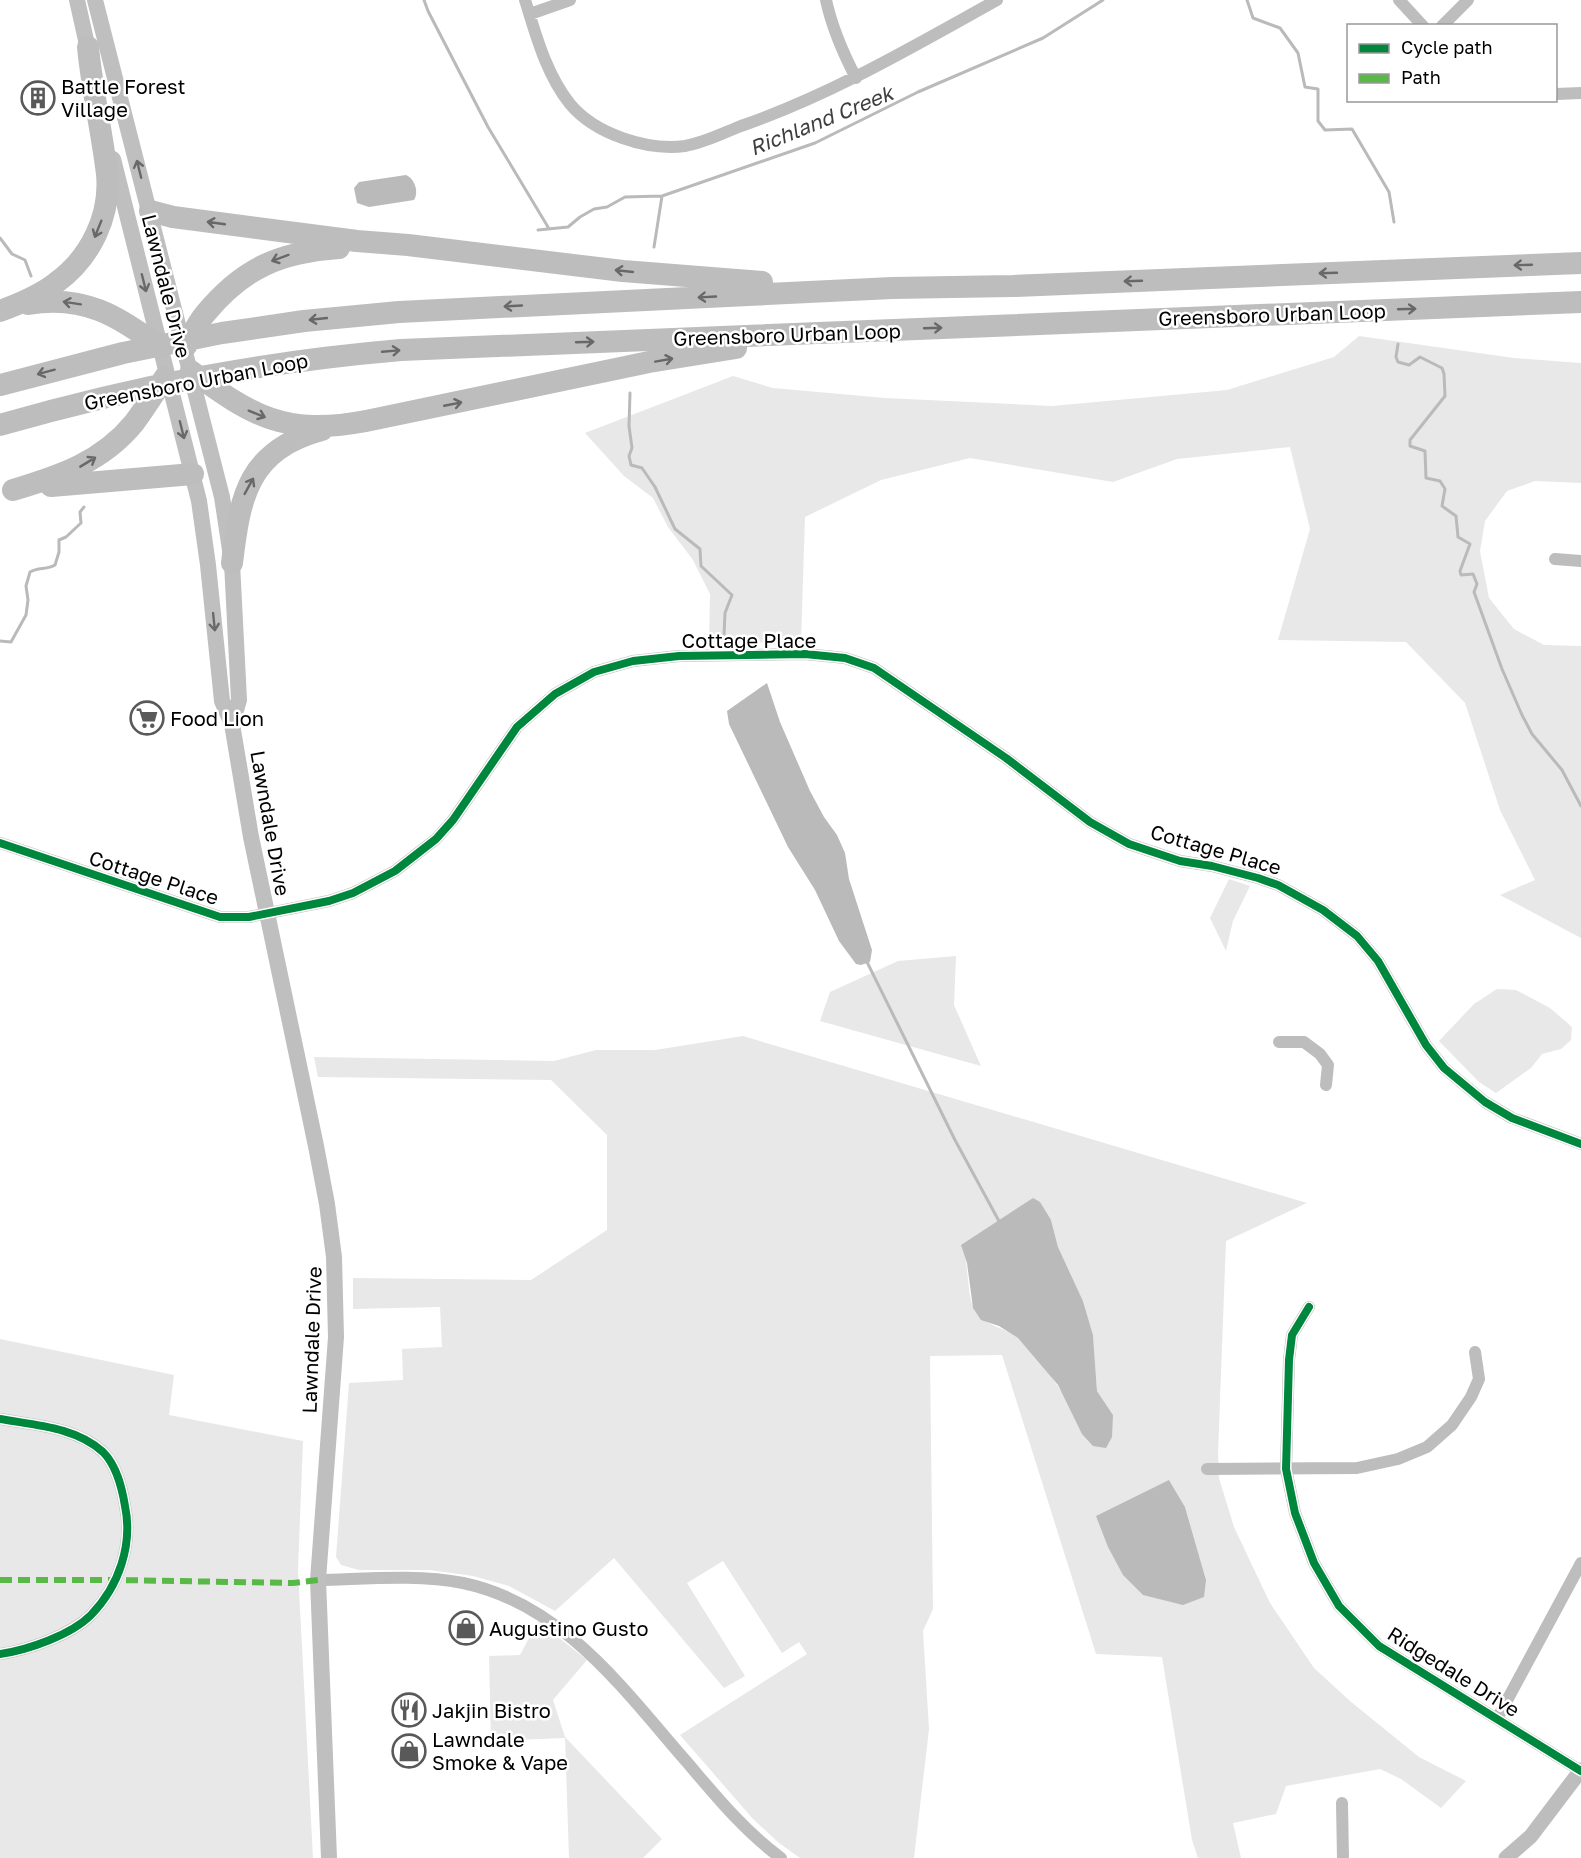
<svg xmlns="http://www.w3.org/2000/svg" width="1581" height="1858" font-family="'Golos Text',sans-serif">
	<style>
		.green { fill: #e8e8e8; fill-rule: evenodd }
		.water { fill: #bababa }
		.lines { fill: none; stroke-linecap: round; stroke-linejoin: round }
		.stream { stroke: #bababa; stroke-width: 3 }
		.minor { stroke: #bdbdbd; stroke-width: 12 }
		.tertiary { stroke: #bdbdbd; stroke-width: 15 }
		.secondary { stroke: #bfbfbf; stroke-width: 16 }
		.motorway { stroke: #bdbdbd; stroke-width: 22 }
		.quiet { stroke: #58b947; stroke-width: 6; stroke-dasharray: 12 6; stroke-linecap: butt }
		.cycleway-casing { stroke: #fff; stroke-width: 11 }
		.cycleway { stroke: #00873e; stroke-width: 8 }
		.oneway { stroke: #696969 }
		.oneway2 { stroke: #686868 }
		.labels { text-anchor: middle; dominant-baseline: central; stroke-width: 5; stroke-linejoin: round; paint-order: stroke }
		.poi-label { font-size: 20px; fill: #000; stroke: #fff; text-anchor: start }
		.street-label { font-size: 20px; fill: #000; stroke: #fff }
		.water-label { font-size: 21px; font-style: italic; fill: #3e3e3e; stroke: #fff }
	</style>
	<rect width="100%" height="100%" fill="#fff"/>
	<!-- green -->
	<path class="green" d="M1359,336l155,22 67,5v120l-46,-2 -28,10 -22,30 -5,30 9,47 25,31 30,16 37,1v292l-81,-43 35,-15 -35,-70 -35,-107 -59,-61 -128,-2 32,-111 -20,-82 -113,12 -64,23 -143,-24 -89,22 -76,37 -4,125 -92,1 1,-49 -17,-34 -25,-33 -15,-29 -29,-22 -39,-43 148,-57 40,12 112,10 167,8 175,-16 107,-33z
		M1229,879l21,7 -17,35 -7,30 -16,-33z
		M956,956l-2,49 27,61 -161,-45 10,-29 68,-31z
		M1497,989l19,1 34,18 22,19 -1,13 -10,9 -19,5 -11,14 -35,25 -17,-11 -40,-41 35,-37z
		M743,1036l564,167 -81,38 -8,212 1,25 15,49 36,76 44,65 36,33 69,56 47,24 -25,27 -40,-29 -21,-10 -94,17 -10,28 -43,9 8,35h-43l-6,-18 -30,-183 -66,-3 -94,-299 -72,1 3,253 -10,22 6,98 -15,129h-114l-21,-15 -26,-24 -73,-84 127,-81 -8,-12 -17,11 -59,-92 -36,22 58,93 -21,12 -110,-130 -59,53 -46,-25 -36,-10 -43,-6h-71l-18,-5 -5,-8 13,-174 54,-3 -1,-31 40,-2 -2,-40 -87,2v-31l178,2 76,-50v-95l-56,-55 -233,-3 -4,-20 240,4 42,-11h59zM1033,1198l18,22 7,27 25,54 10,34 4,56 16,24 -46,-14c-13,-22 -29,-45 -48,-62 -13,-12 -37,-13 -45,-30 -6,-11 -6,-40 -9,-54l34,-33zM1169,1480l16,27 21,73z
		M0,1339l174,36 -5,40 134,26 -5,129 15,288h-313z
		M538,1621l49,39 -34,40 12,37 97,102 -19,19h-74l-4,-120 -74,3 -2,-85 31,-1z"/>
	<!-- water -->
	<path class="water" d="M406,175c9,4 13,17 8,25l-45,7 -12,-4 -3,-15 5,-6z
		M767,683l13,39 30,69 14,26 13,18 8,18 4,26 23,71 -2,12 -9,3 -5,-1 -17,-23 -24,-51 -27,-43 -59,-123 -2,-13z
		M1033,1198l7,4 11,18 7,27 25,54 10,34 4,56 16,24 -1,22 -6,11 -13,-2 -11,-12 -24,-49 -40,-47 -19,-12 -18,-6 -8,-12 -6,-45 -6,-18z
		M1169,1480l16,27 21,73 -2,17 -21,8 -40,-10 -20,-20 -15,-28 -12,-31z"/>
	<g class="lines">
		<!-- stream -->
		<path class="stream" d="M424,0l4,11 60,116 60,100
			M1247,0l6,18 27,10 18,25 7,34 13,2v32l7,9 27,-1 37,63 5,30
			M538,230l30,-3 12,-10 14,-8 13,-2 18,-10 37,-1 153,-53 103,-51 125,-54 60,-38
			M0,238l12,16 13,6 6,16
			M654,247l8,-51
			M1398,344l-2,13 2,5 11,3 11,-8 22,11 2,6 1,22 -35,44v6l15,5 1,27 14,3 5,8 -3,17 14,10 2,21 12,7 -10,27 1,4 12,-1 4,10 -3,8 28,77 20,46 10,19 30,36 19,36
			M630,393l-1,33 3,22 -3,8 2,9 11,3 13,19 20,42 25,20 1,17 31,29 -7,18 -1,22
			M0,641l11,1 15,-27 2,-15 -2,-14 4,-14c8,-5 17,-2 25,-7l4,-13v-12l7,-3 15,-14 -1,-11 4,-5
			M867,962l88,178 45,83"/>
		<!-- minor -->
		<path class="minor" d="M525,0c11,35 21,74 45,104 25,30 77,47 115,42 19,-3 38,-13 56,-20 90,-31 173,-80 256,-126
			M826,0c6,28 17,53 30,78
			M1399,0l24,26
			M530,14l40,-14
			M1442,26l26,-26
			M1556,94l25,-1
			M1555,559l26,2
			M0,843l220,74h29l80,-16 24,-8 42,-22 41,-32 17,-19 64,-93 38,-33 39,-22 39,-11 46,-5 126,-2 40,4 29,10 132,90 84,64 39,22 51,17 32,5 46,12 20,7 45,25 34,26 21,25 48,84 18,23 41,34 27,16 69,26
			M1279,1042h25l16,12 8,11 -2,20
			M1309,1307l-17,28 -3,25 -3,109 9,44 19,50 25,43 40,40 202,125
			M0,1419c34,6 76,8 103,33 14,14 19,36 22,54 8,39 -6,80 -34,109 -20,20 -63,35 -91,39
			M1207,1469l150,-1 41,-9 29,-12 25,-22 19,-28 8,-18 -4,-27
			M318,1580c48,-1 98,-6 145,3 100,21 160,106 223,178 29,34 58,70 95,97
			M1497,1719l84,-156
			M1342,1803l1,55"/>
		<!-- tertiary -->
		<path class="tertiary" d="M1506,1858l25,-22 50,-66"/>
		<!-- secondary -->
		<path class="secondary" d="M77,0l13,58
			M95,0l127,497 10,66 7,137 -7,24
			M113,159l86,342 9,64 14,136 10,23 19,113 65,309 11,58 7,53 2,80 -18,243 11,278"/>
		<!-- motorway -->
		<path class="motorway" d="M150,211l23,6 184,24 51,4 215,26 139,11
			M28,304c55,-10 91,12 133,44
			M0,311c19,-7 41,-16 57,-29 33,-24 54,-66 50,-108 -5,-42 -15,-84 -19,-127
			M186,346c6,-11 11,-23 19,-32 38,-46 75,-62 134,-66
			M191,371c62,46 95,65 175,50l283,-59 87,-14
			M0,385l123,-32 99,-20 82,-12 95,-9 493,-24 121,-2 568,-23
			M0,425c136,-39 261,-63 401,-75l1180,-48
			M51,486l142,-12
			M13,490c47,-14 89,-28 121,-67 11,-15 21,-31 31,-46
			M232,563c8,-67 16,-113 90,-133"/>
		<!-- quiet -->
		<path class="quiet" d="M0,1580h116l177,3 25,-3"/>
		<!-- cycleway casing -->
		<g class="cycleway-casing">
			<path id="cycleway" d="M0,843l220,74h29l80,-16 24,-8 42,-22 41,-32 17,-19 64,-93 38,-33 39,-22 39,-11 46,-5 126,-2 40,4 29,10 132,90 84,64 39,22 51,17 32,5 46,12 20,7 45,25 34,26 21,25 48,84 18,23 41,34 27,16 69,26
				M1309,1307l-17,28 -3,25 -3,109 9,44 19,50 25,43 40,40 202,125
				M0,1419c34,6 76,8 103,33 14,14 19,36 22,54 8,39 -6,80 -34,109 -20,20 -63,35 -91,39"/>
		</g>
		<!-- cycleway -->
		<use href="#cycleway" class="cycleway"/>
	</g>
	<!-- one-way arrows -->
	<defs><path id="oneway-shaft" d="M-6 0H5M1.5-3L5.5 0L1.5 3" fill="none" stroke-width="1.6" stroke-linecap="round" stroke-linejoin="round" transform="scale(1.5)"/></defs>
	<g class="oneway">
		<use href="#oneway-shaft" transform="translate(139 169) rotate(-104)"/>
		<use href="#oneway-shaft" transform="translate(144 283) rotate(76)"/>
		<use href="#oneway-shaft" transform="translate(182 430) rotate(76)"/>
		<use href="#oneway-shaft" transform="translate(214 622) rotate(84)"/>
	</g>
	<g class="oneway2">
		<use href="#oneway-shaft" transform="translate(216 223) rotate(-172)"/>
		<use href="#oneway-shaft" transform="translate(98 229) rotate(112)"/>
		<use href="#oneway-shaft" transform="translate(280 258) rotate(160)"/>
		<use href="#oneway-shaft" transform="translate(1523 265) rotate(178)"/>
		<use href="#oneway-shaft" transform="translate(624 271) rotate(-174)"/>
		<use href="#oneway-shaft" transform="translate(1328 273) rotate(178)"/>
		<use href="#oneway-shaft" transform="translate(1133 281) rotate(178)"/>
		<use href="#oneway-shaft" transform="translate(707 297) rotate(177)"/>
		<use href="#oneway-shaft" transform="translate(72 303) rotate(-171)"/>
		<use href="#oneway-shaft" transform="translate(513 306) rotate(177)"/>
		<use href="#oneway-shaft" transform="translate(1407 309) rotate(-2)"/>
		<use href="#oneway-shaft" transform="translate(318 319) rotate(174)"/>
		<use href="#oneway-shaft" transform="translate(933 328) rotate(-2)"/>
		<use href="#oneway-shaft" transform="translate(585 342) rotate(-2)"/>
		<use href="#oneway-shaft" transform="translate(391 351) rotate(-5)"/>
		<use href="#oneway-shaft" transform="translate(664 360) rotate(-10)"/>
		<use href="#oneway-shaft" transform="translate(46 372) rotate(165)"/>
		<use href="#oneway-shaft" transform="translate(453 404) rotate(-11)"/>
		<use href="#oneway-shaft" transform="translate(257 414) rotate(22)"/>
		<use href="#oneway-shaft" transform="translate(88 462) rotate(-31)"/>
		<use href="#oneway-shaft" transform="translate(249 486) rotate(-61)"/>
	</g>
	<!-- icons -->
	<defs>
		<g id="building-ring" transform="scale(1.725)"><circle r="9.5" fill="#fff" stroke="#595959" stroke-width="1.5"/><path d="M-4-6H4V6H1V3H-1V6H-4ZM-2.5-4.3h1.7v1.8h-1.7ZM.8-4.3h1.7v1.8H.8ZM-2.5-1h1.7V.8h-1.7ZM.8-1h1.7V.8H.8Z" fill="#595959"/></g>
		<g id="supermarket-ring" transform="scale(1.725)"><circle r="9.5" fill="#fff" stroke="#595959" stroke-width="1.5"/><path d="M-6-5.5h2.5l.6 2H6L4.5 2H-2.5L-4.4-4H-6ZM-1.5 3.2a1.3 1.3 0 1 0 .1 0ZM3 3.2a1.3 1.3 0 1 0 .1 0Z" fill="#595959"/></g>
		<g id="shop-ring" transform="scale(1.725)"><circle r="9.5" fill="#fff" stroke="#595959" stroke-width="1.5"/><path d="M-5-2.5h2.3a2.7 3.5 0 0 1 5.4 0H5L5.5 6h-11ZM-1.5-2.5h3a1.5 2.3 0 0 0-3 0Z" fill="#595959"/></g>
		<g id="restaurant-ring" transform="scale(1.725)"><circle r="9.5" fill="#fff" stroke="#595959" stroke-width="1.5"/><path d="M-5-6h1v4h1v-4h1v4h1v-4h1v5L-1.5 .5V6h-2V.5L-5-1ZM5-6V6H3V1.5H1.5Q1.5-4 5-6Z" fill="#595959"/></g>
	</defs>
	<g fill-rule="evenodd">
		<use href="#building-ring" x="38" y="98"/>
		<use href="#supermarket-ring" x="147" y="718"/>
		<use href="#shop-ring" x="466" y="1628"/>
		<use href="#restaurant-ring" x="409" y="1710"/>
		<use href="#shop-ring" x="409" y="1751"/>
	</g>
	<g class="labels">
		<!-- poi labels -->
		<g class="poi-label">
			<text x="61" y="86">Battle Forest<tspan x="61" dy="23">Village</tspan></text>
			<text x="170" y="718">Food Lion</text>
			<text x="489" y="1628">Augustino Gusto</text>
			<text x="432" y="1710">Jakjin Bistro</text>
			<text x="432" y="1739">Lawndale<tspan x="432" dy="23">Smoke &amp; Vape</tspan></text>
		</g>
		<!-- street labels -->
		<g class="street-label">
			<text transform="translate(167 286) rotate(76)">Lawndale Drive</text>
			<text transform="translate(1272 314) rotate(-2)">Greensboro Urban Loop</text>
			<text transform="translate(787 334) rotate(-2)">Greensboro Urban Loop</text>
			<text transform="translate(196 381) rotate(-11)">Greensboro Urban Loop</text>
			<text x="749" y="640">Cottage Place</text>
			<text transform="translate(271 823) rotate(80)">Lawndale Drive</text>
			<text transform="translate(1216 849) rotate(16)">Cottage Place</text>
			<text transform="translate(154 877) rotate(18)">Cottage Place</text>
			<text transform="translate(311 1340) rotate(-88)">Lawndale Drive</text>
			<text transform="translate(1454 1671) rotate(32)">Ridgedale Drive</text>
		</g>
		<!-- water labels -->
		<g class="water-label">
			<text transform="translate(821 120) rotate(-22)">Richland Creek</text>
		</g>
	</g>
	<!-- legend -->
	<rect x="1347" y="24" width="210" height="78" fill="#ffffff" stroke="#999999" stroke-width="1.5"/>
	<rect x="1359" y="44" width="30" height="9" fill="#00873e" stroke="#999999" stroke-width="1.5"/>
	<text x="1401" y="54" font-size="18" fill="#000000">Cycle path</text>
	<rect x="1359" y="74" width="30" height="9" fill="#58b947" stroke="#999999" stroke-width="1.5"/>
	<text x="1401" y="84" font-size="18" fill="#000000">Path</text>
</svg>
